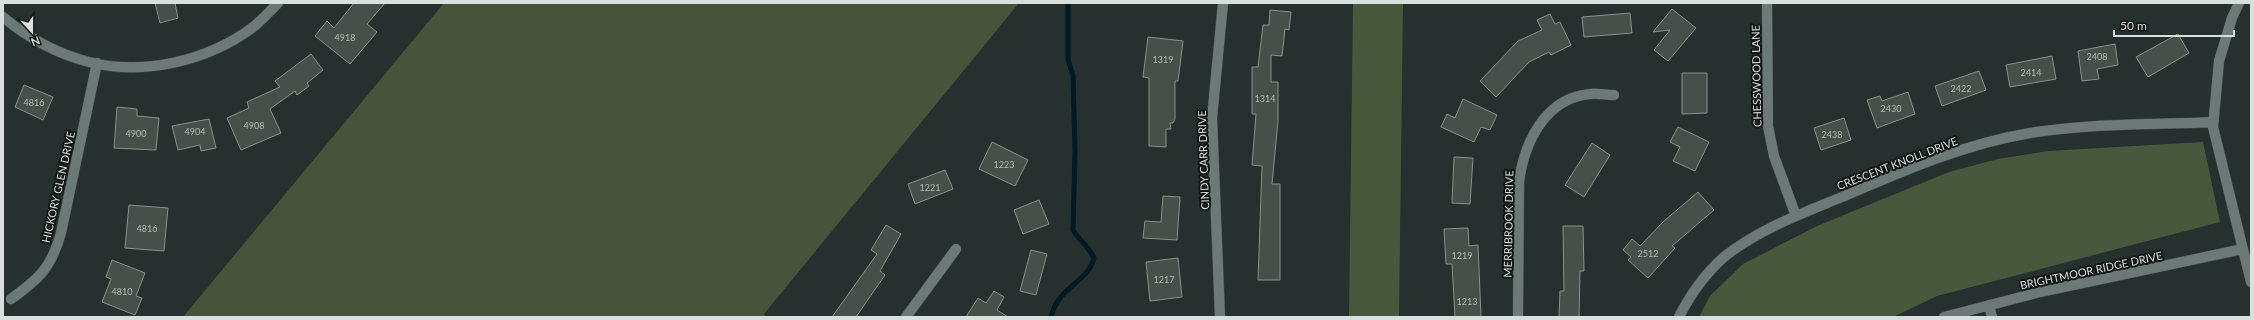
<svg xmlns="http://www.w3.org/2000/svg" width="2254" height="320" font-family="Lato,sans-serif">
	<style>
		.green { fill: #45543a }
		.forest { fill: #48583d }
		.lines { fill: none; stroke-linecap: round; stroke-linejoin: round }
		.stream { stroke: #011a25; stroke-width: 5 }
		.building { fill: #464f49; stroke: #88928b }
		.street-casing { stroke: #444c4a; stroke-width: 11 }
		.street { stroke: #6d7976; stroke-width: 10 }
		.labels { text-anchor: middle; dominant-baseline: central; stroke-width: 4; stroke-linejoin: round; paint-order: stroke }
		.number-label { font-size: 9px; fill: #b4bbb8 }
		.street-label { font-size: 11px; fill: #d9dfdd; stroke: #131716 }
	</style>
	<rect width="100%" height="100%" fill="#26302e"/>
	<!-- green -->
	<path class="green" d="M444,3h575l-255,311 2,3h-583z"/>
	<!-- forest -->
	<path class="forest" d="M1353,3h50l-4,314h-50z
		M2203,142l17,80 -283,74 -44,21h-194l11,-21 33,-32 74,-38 132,-54 49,-13 50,-8z"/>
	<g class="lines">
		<!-- stream -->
		<path class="stream" d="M1051,317c8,-32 36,-33 43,-59 -5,-11 -15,-18 -21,-28l2,-79 -2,-76 -5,-15v-57"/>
	</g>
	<!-- building -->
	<path class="building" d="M155,3h20l3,15 -18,5z
		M354,3h31l-18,21 10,8 -27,32 -35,-28 12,-15 7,7z
		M1672,9l24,19 -28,33 -14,-11 16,-20 -17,2z
		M1270,10l21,2 -2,18 -4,-1 -3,27 -11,-1v27h7v39l-6,63h8v96h-22l4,-114 -10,-1 4,-51h-4v-47h6l5,-42h6z
		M1630,13l2,20 -48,4 -2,-20z
		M1550,14l5,10 5,-2 11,23 -20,10 -2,-3 -20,10 -33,35 -16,-16 38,-40 24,-11 -5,-10z
		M2178,34l11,19 -41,24 -12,-20z
		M1148,37l35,4 -5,40h-3v38l-2,4h-3l1,6h-5v18l-17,-1v-68l-6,-1z
		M2115,44l3,21 -21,4 2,10 -17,2 -4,-30z
		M311,54l12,16 -16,13 2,3 -12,9 -2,-4 -25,18 11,24 -40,17 -14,-32 22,-10 -2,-6 33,-15 -5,-6z
		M2052,56l4,23 -46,8 -4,-22z
		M1979,71l7,19 -44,16 -7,-20z
		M1682,73h25v40l-25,1z
		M24,85l29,12 -10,23 -28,-13z
		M1908,92l7,22 -38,14 -10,-28 13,-4 2,5z
		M1463,99l34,16 -7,15 -9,-3 -7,15 -33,-15 6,-13 8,4z
		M117,107l20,2v7l22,2 -3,32 -42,-2z
		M1844,118l7,22 -30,10 -7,-22z
		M209,119l7,29 -15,3 -1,-6 -22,5 -6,-24z
		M1678,127l31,15 -14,29 -22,-10 7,-14 -10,-5z
		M992,142l36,18 -13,26 -36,-17z
		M1592,143l18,12 -26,42 -19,-12z
		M1454,157l19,1 -3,46 -18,-1z
		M945,170l8,19 -38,15 -7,-20z
		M1698,192l16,18 -42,36 3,2 -27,30 -20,-18 3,-3 -8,-7 9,-11 8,7 24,-25z
		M1163,196l17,1 -3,43 -34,-2 2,-17 16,1z
		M1039,200l10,24 -26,10 -9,-24z
		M129,205l39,3 -4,43 -39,-3z
		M886,225l15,9 -21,37 5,4 -29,42h-24l45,-63 -6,-4z
		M1563,226h20l1,45h-4l-1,46h-20l1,-26h4z
		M1468,228l1,18 9,-1 3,72h-26l-3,-53h-6l-2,-35z
		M1031,250l16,4 -11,41 -16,-4z
		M1178,258l4,39 -32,4 -4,-39z
		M112,260l33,13 -9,23 6,2 -7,17 -33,-13 9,-23 -5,-2z
		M994,291l10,6 -7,13 11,7h-42l12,-19 8,5z"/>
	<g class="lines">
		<!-- street casing -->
		<g class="street-casing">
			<path id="street" d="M1767,3l1,123 6,30 22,60
				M2239,3l-7,15 -13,43 -6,66 38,155
				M3,17c24,20 55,37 86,45 54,14 118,-1 163,-34 9,-7 18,-17 26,-25
				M11,299c29,-21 40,-31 50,-66l36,-170
				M1989,305l3,12
				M906,317l50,-68
				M1220,317l-8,-199 11,-115
				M1518,317l1,-135c5,-39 26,-84 71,-88 8,-1 17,1 24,1
				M1679,317c11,-22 27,-44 45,-60 35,-28 77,-43 118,-60 61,-26 122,-53 188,-64 59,-10 124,-8 183,-11
				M1944,317l96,-25 203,-43"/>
		</g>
		<!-- street -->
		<use href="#street" class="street"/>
	</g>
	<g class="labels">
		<!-- number labels -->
		<g class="number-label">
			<text x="345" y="37">4918</text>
			<text x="2097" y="56">2408</text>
			<text x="1163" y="59">1319</text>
			<text x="2031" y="72">2414</text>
			<text x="1961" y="88">2422</text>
			<text x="1265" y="98">1314</text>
			<text x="34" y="102">4816</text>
			<text x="1891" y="108">2430</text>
			<text x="254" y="125">4908</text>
			<text x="195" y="131">4904</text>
			<text x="136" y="133">4900</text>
			<text x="1832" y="134">2438</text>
			<text x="1004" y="164">1223</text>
			<text x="930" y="187">1221</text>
			<text x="147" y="228">4816</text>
			<text x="1648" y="253">2512</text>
			<text x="1462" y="255">1219</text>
			<text x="1164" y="279">1217</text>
			<text x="122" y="291">4810</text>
			<text x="1467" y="301">1213</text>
		</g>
		<!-- street labels -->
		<g class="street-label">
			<text transform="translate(1756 76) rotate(-91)">CHESSWOOD LANE</text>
			<text transform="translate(1203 160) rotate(-92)">CINDY CARR DRIVE</text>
			<text transform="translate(1897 163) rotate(-21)">CRESCENT KNOLL DRIVE</text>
			<text transform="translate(58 187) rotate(-77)">HICKORY GLEN DRIVE</text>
			<text transform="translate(1508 224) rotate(-89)">MERRIBROOK DRIVE</text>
			<text transform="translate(2091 270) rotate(-12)">BRIGHTMOOR RIDGE DRIVE</text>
		</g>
	</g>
	<!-- border -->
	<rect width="2254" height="320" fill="none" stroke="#d9dfdd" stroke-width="8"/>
	<!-- north arrow -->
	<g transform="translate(32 32) rotate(159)" stroke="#131716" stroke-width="3" paint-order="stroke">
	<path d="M0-3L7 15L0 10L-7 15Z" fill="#d9dfdd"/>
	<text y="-6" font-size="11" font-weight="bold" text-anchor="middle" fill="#d9dfdd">N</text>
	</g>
	<!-- scale -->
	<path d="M2114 30v6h120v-6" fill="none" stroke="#d9dfdd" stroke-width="2"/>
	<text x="2120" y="30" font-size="12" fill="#d9dfdd" stroke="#131716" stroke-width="3" paint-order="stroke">50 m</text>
</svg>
